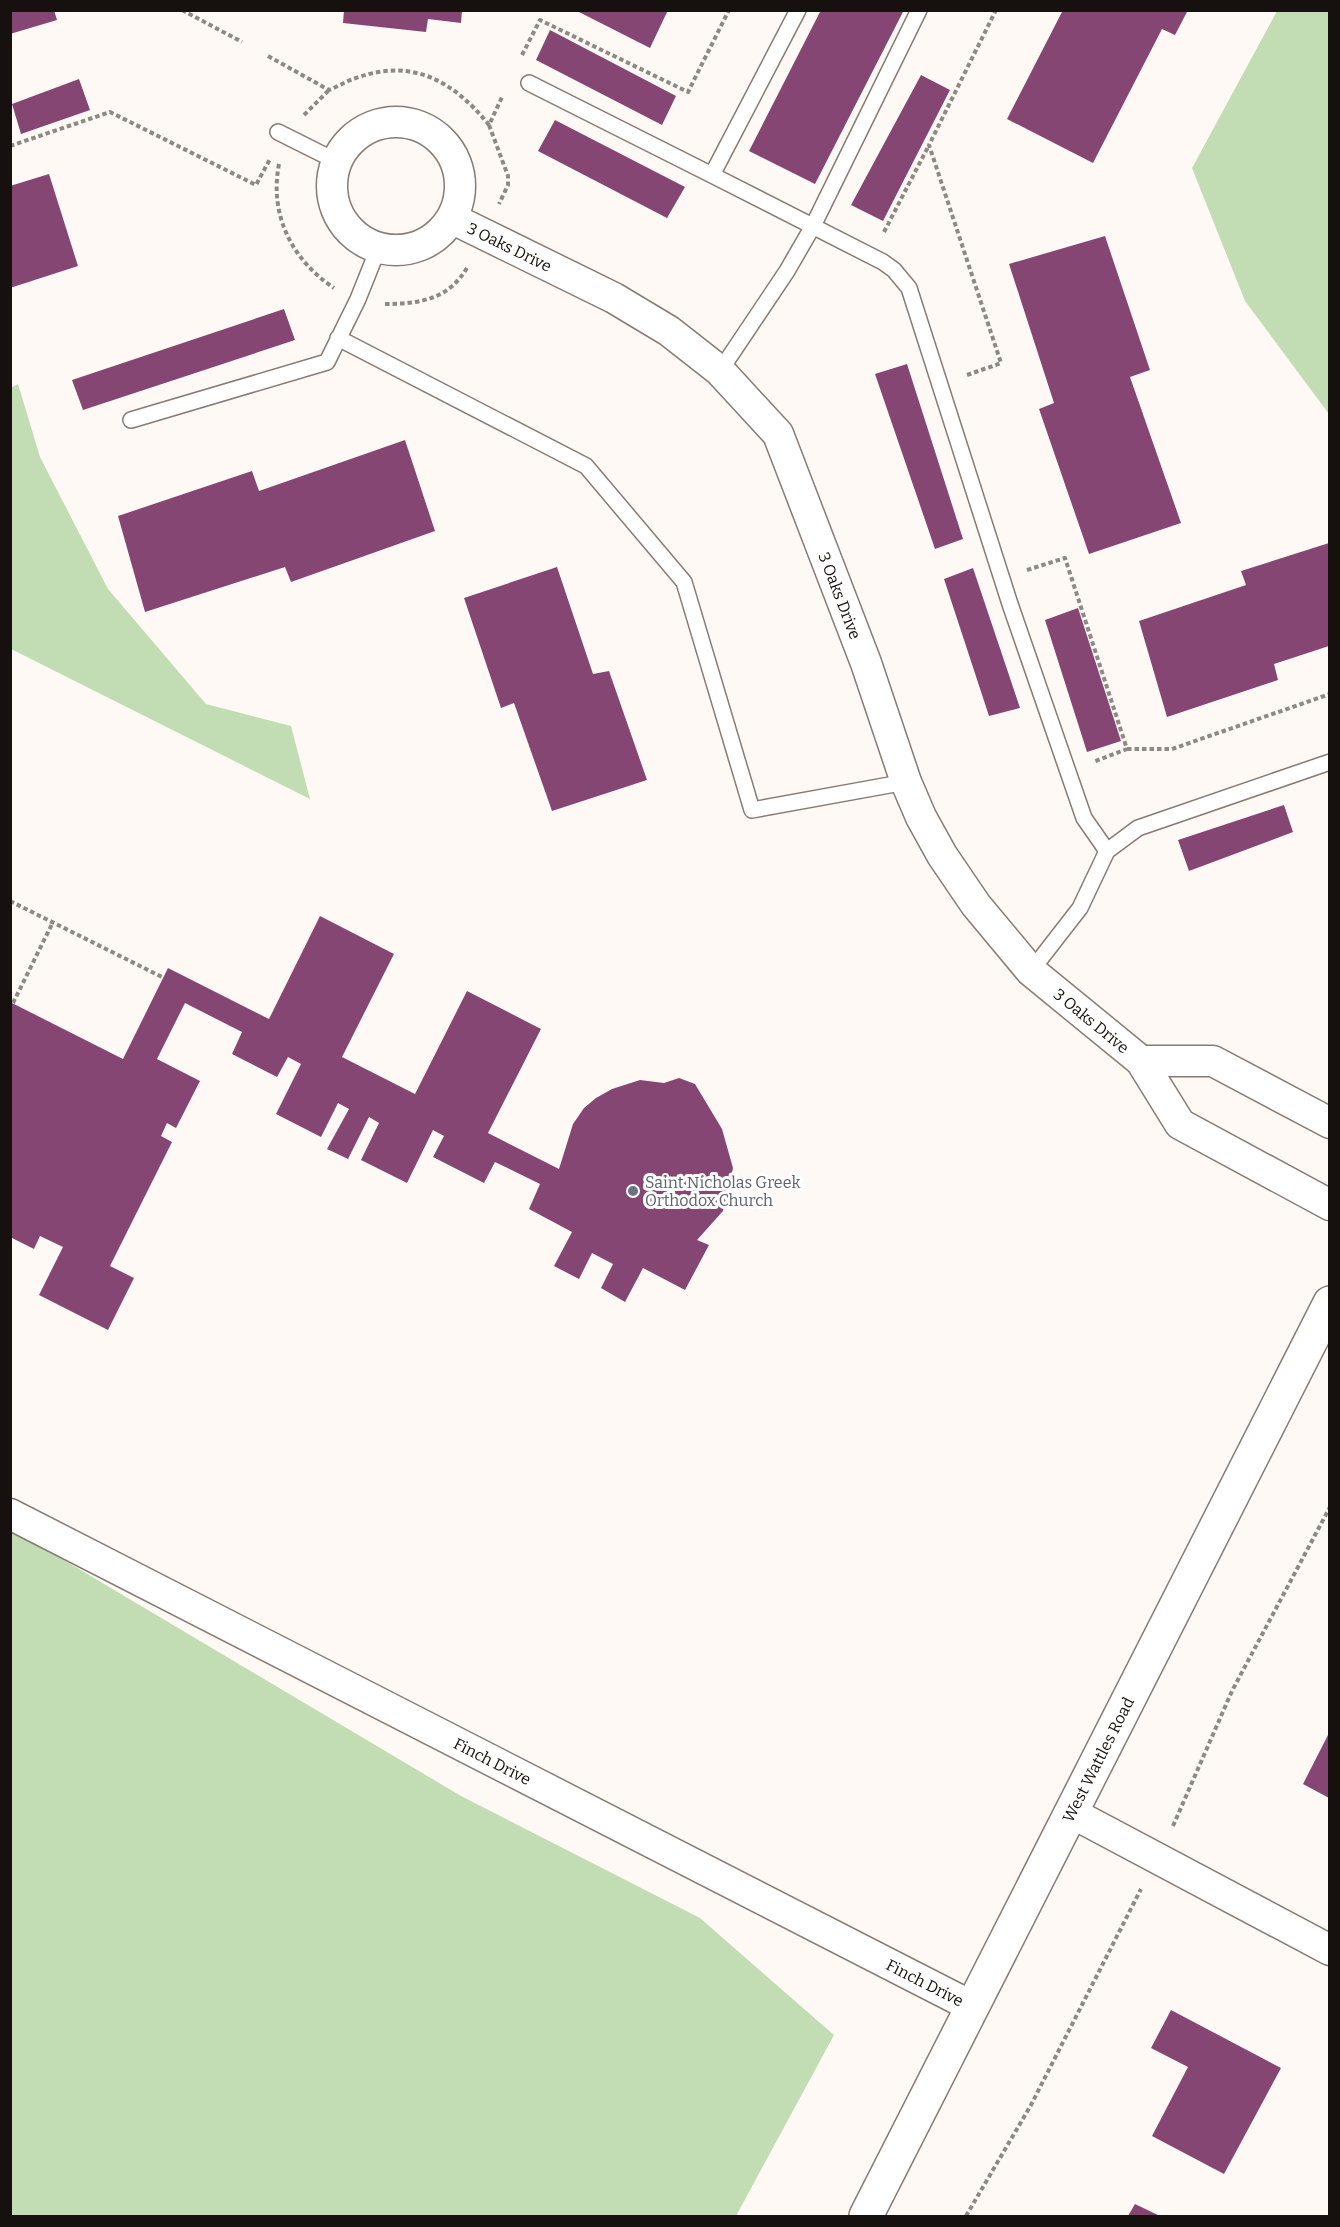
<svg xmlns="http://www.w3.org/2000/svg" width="1340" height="2227" font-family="Bitter,serif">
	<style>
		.green { fill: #c2ddb3 }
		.building { fill: #864674 }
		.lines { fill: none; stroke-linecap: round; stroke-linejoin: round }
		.lane-casing { stroke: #887b73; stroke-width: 18 }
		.street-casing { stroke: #887b73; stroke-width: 33 }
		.secondary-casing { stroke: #887b73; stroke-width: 36 }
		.path { stroke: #8e8985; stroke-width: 4; stroke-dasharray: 4.5 3; stroke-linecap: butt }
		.lane { stroke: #fff; stroke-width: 15 }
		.street { stroke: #fff; stroke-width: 30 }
		.secondary { stroke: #fff; stroke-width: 33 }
		.worship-dot { fill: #6b7280; stroke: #fff; stroke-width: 2 }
		.labels { text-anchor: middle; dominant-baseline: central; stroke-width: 6; stroke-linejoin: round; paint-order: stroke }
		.street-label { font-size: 16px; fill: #16110e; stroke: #fff }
		.worship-label { font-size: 16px; fill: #5b616d; stroke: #fff; text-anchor: start }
	</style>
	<rect width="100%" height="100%" fill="#fff9f5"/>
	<!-- green -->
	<path class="green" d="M1277,11h52v403l-84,-113 -53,-133z
		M18,384l22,73 68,132 98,115 85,22 19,73 -299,-150 -1,-261z
		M10,1528l451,268 239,122 134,117 -98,181h-725z"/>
	<!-- building -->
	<path class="building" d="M10,10h44l3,10 -47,14z
		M344,10h118l-1,13 -33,-4 -2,13 -83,-9z
		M575,10h93l-18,38z
		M821,10h83l-89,174 -66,-33z
		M1063,10h125l-13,25 -13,-6 -69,134 -86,-44z
		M550,30l126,66 -14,29 -126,-65z
		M921,75l29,15 -67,131 -32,-16z
		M79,79l11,31 -69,24 -9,-30z
		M555,120l130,67 -18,31 -129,-67z
		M49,174l29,92 -68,22v-102z
		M1105,236l45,134 -20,7 51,146 -92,31 -50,-145 15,-6 -45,-139z
		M284,309l11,31 -212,70 -11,-30z
		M907,364l56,175 -28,10 -60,-175z
		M405,440l30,91 -144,51 -6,-15 -140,45 -27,-96 134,-45 7,20z
		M1329,543v103l-55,18 4,16 -111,37 -28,-96 107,-36 -5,-14z
		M557,567l36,107 16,-3 38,109 -95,31 -38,-108 -13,5 -37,-110z
		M973,568l47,140 -31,8 -45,-137z
		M1078,608l43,133 -34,11 -42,-132z
		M1284,805l9,27 -104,39 -11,-31z
		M320,916l74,38 -52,103 73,37 52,-103 74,38 -53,104 71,36 14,-45 11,-16 12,-10 16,-9 28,-9 24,3 15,-5 16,6 27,45 11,39 -10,43 -26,29 12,5 -24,45 -42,-22 -18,34 -24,-14 12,-24 -21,-11 -13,26 -25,-13 18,-34 -43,-23 11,-25 -45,-22 -11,21 -51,-26 11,-21 -11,-6 -26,53 -46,-23 18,-37 -10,-6 -21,42 -21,-10 22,-40 -11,-6 -17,34 -45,-23 25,-50 -13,-7 -11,20 -45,-23 10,-22 -57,-29 -28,56 43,22 -24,47 -9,-5 -6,13 11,6 -62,124 24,12 -26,52 -69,-35 24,-48 -23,-11 -6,13 -24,-12v-235l113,57 45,-91 101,51z
		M1329,1733v65l-26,-14z
		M1171,2010l110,58 -57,106 -72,-38 36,-69 -37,-19z
		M1135,2204l25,12h-32z"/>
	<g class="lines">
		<!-- lane casing -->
		<g class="lane-casing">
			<path id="lane" d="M798,10l-86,165 171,87 11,8 15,18 101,316 74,214 23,33 -27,57 -49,63
				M529,83l183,92
				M278,132l58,29
				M338,338l248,128 98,116 68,228 154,-28
				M720,371l67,-100 26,-45 106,-216
				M131,420l196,-58 31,-63 20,-50
				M1107,851l31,-23 192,-66"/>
		</g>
		<!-- street casing -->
		<g class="street-casing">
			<g id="street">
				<circle cx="396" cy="186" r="64"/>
				<path id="s1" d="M453,219l161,79 55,33 51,40 58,63 88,229 40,119 15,35 21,38 34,50 55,66 110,90 39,63 150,81"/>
				<path d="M1141,1061h72l117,62"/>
				<path id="s2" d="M10,1514l963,493"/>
				<path d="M1072,1813l258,137"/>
			</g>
		</g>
		<!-- secondary casing -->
		<g class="secondary-casing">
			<g id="secondary">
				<path id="s3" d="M866,2216l464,-913"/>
			</g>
		</g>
		<!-- path -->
		<path class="path" d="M182,10l60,32
			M522,55l18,-35 148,72 41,-82
			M268,56l61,34c10,-4 19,-10 30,-13 56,-19 96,6 130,48l14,-30
			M304,115l25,-25
			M489,125l19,51v9l-9,19
			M10,146l100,-34 146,73 14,-26
			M279,164c-10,51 13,96 55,124
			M884,232l45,-87
			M385,304c35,0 65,-5 83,-38
			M967,375l34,-12 -72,-218 67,-135
			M1027,570l38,-12 62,191 -34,13
			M1127,749h45l158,-55
			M10,901l154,77
			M13,1003l40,-81
			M1173,1826l59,-135 98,-184
			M966,2216l65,-111 110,-216"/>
		<!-- lane -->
		<use href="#lane" class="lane"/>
		<!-- street -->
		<use href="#street" class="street"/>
		<!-- secondary -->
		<use href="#secondary" class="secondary"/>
	</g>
	<!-- markers -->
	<circle class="worship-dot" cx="633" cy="1191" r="6"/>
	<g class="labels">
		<!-- street labels -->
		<g class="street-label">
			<text stroke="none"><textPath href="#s1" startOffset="63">3 Oaks Drive</textPath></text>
			<text stroke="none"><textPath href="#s1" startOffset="567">3 Oaks Drive</textPath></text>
			<text stroke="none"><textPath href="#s1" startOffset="1071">3 Oaks Drive</textPath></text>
			<text stroke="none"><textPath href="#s2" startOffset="542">Finch Drive</textPath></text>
			<text stroke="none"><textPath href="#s3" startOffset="512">West Wattles Road</textPath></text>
			<text stroke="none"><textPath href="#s2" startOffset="1028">Finch Drive</textPath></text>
		</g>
		<!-- worship labels -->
		<g class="worship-label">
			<text x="645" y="1182">Saint Nicholas Greek<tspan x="645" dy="18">Orthodox Church</tspan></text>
		</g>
	</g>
	<!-- border -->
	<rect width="1340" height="2227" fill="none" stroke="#16110e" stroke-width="24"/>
</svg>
